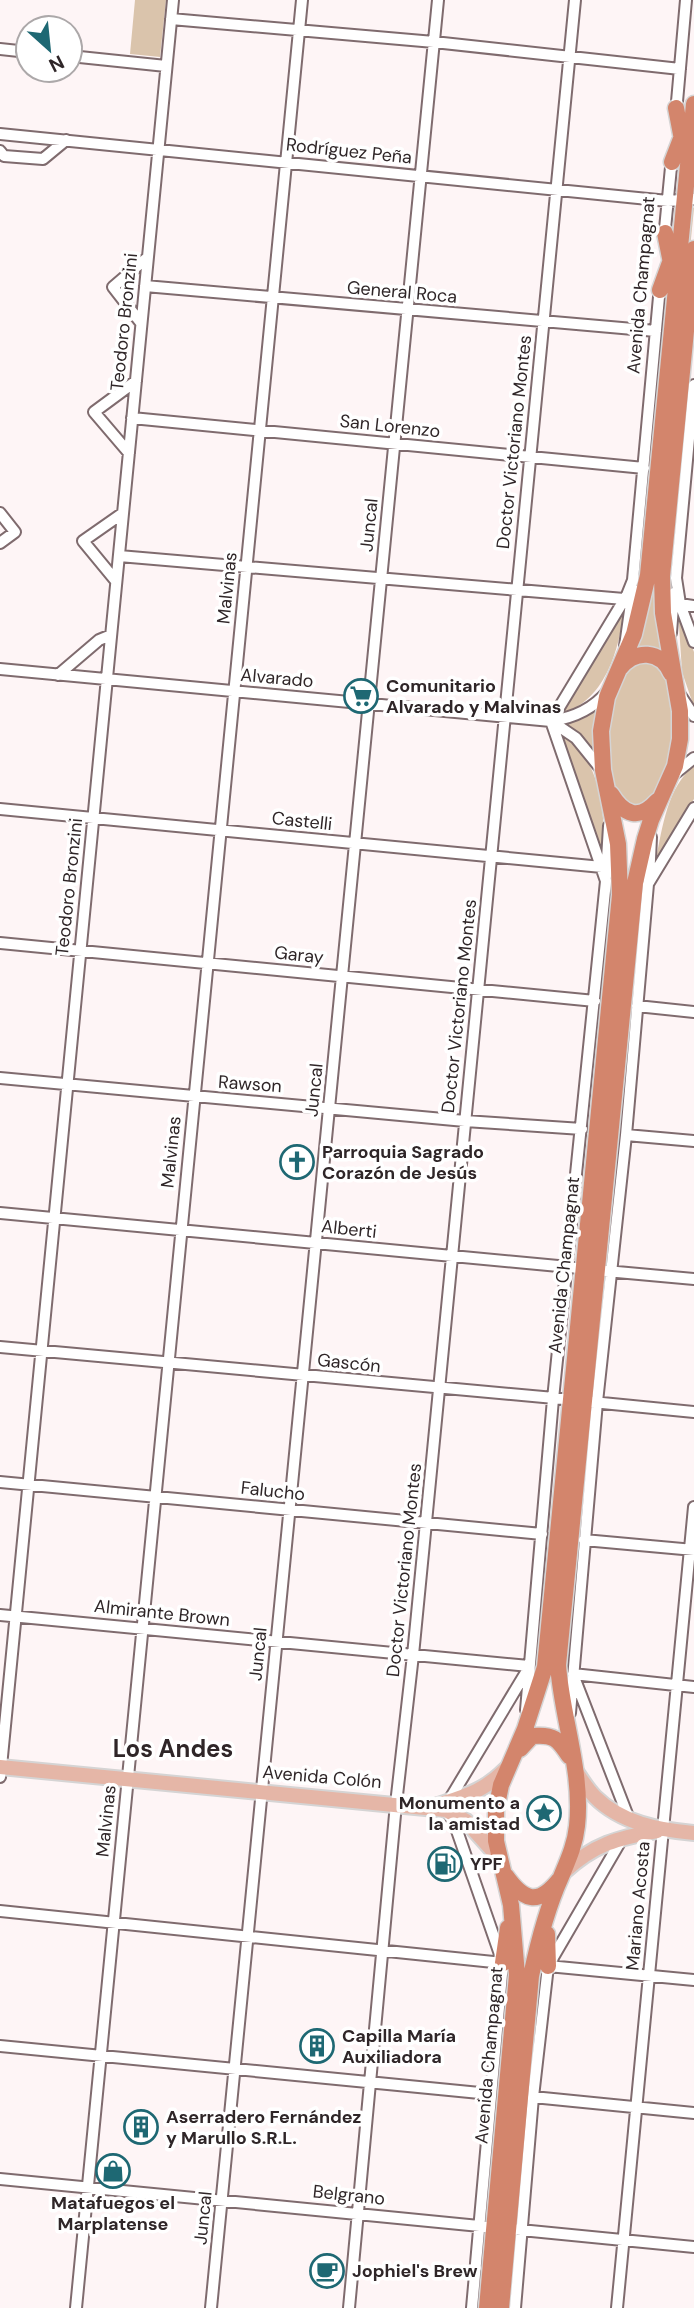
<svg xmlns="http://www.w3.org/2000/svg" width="694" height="2308" font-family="'DM Sans',sans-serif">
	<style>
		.green { fill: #dac4ac }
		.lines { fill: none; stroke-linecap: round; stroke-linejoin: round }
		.minor-casing { stroke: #7f6b6e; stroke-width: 14 }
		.major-casing { stroke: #d5d4d4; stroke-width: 18 }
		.highway-casing { stroke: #d5d4d4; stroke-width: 19 }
		.minor { stroke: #fff; stroke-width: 10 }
		.major { stroke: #e5b6a7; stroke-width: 14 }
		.highway { stroke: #d3856c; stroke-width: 16 }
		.labels { text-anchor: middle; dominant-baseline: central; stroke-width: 7; stroke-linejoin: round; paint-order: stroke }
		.street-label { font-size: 18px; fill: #2f2628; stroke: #fff }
		.poi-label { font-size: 18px; font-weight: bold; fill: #2f2628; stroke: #fff; text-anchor: start }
		.district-label { font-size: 24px; font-weight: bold; fill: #2f2628; stroke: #fff }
	</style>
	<rect width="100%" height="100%" fill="#fef5f6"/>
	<!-- green -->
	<path class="green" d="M135,0h31l-6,57 -30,-3z
		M691,206l3,2 -37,375 7,69 -12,-4 -19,1z
		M624,607c-4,42 -19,96 -65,107z
		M678,610l16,42v55l-12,-35z
		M655,662l12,18 8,46 -4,30 -16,38 -10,11 -13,1c-6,-5 -12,-9 -16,-16 -13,-27 -12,-108 17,-126 6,-3 15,-2 22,-2z
		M598,707l-1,49 -14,-18 -25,-15z
		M559,732c41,24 47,78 44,122z
		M694,765v34l-38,60c7,-34 11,-70 38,-94z"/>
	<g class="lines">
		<!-- minor casing -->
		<g class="minor-casing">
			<path id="minor" d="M171,19l263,23 246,27
				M0,49l28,3
				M70,56l96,10
				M676,113l10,-113
				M0,134l668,67 26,-2
				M0,151l4,5 39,3 23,-19
				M664,239l8,-82
				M145,286l511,45
				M141,323l-28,-36 35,-30
				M694,385l-18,193 4,26 14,38
				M132,418l512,50
				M129,453l-35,-41 42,-31
				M0,513l15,19 -15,11
				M119,556l505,43
				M116,581l-33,-40 40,-28
				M680,604l14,2
				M671,633l3,-40
				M625,646l8,-57
				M0,669l551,52c22,-3 42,-12 57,-30
				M58,675l41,-35 12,-5
				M680,695l14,21
				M551,721l76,-126 6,-15 27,-294
				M551,721l25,17 25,31
				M673,775l21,-17
				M0,809l602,58
				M606,876l3,-50
				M649,881l2,-44
				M0,943l595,58
				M637,1006l57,6
				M0,1078l465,43 117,8
				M626,1135l68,6
				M0,1213l590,56
				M606,1271l88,8
				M0,1347l576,53
				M592,1402l102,10
				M0,1482l542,52
				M584,1540l110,10
				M0,1615l529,51
				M573,1674l121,13
				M574,1677l55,142
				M526,1710l27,-311 53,-518 -55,-160
				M570,1713l27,-311 29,-267 22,-251 46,-76
				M0,1777l173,-1777
				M448,1802l80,-133
				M446,1810l9,15 48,138 -31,345
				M0,1911l503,52
				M548,1966l146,14
				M0,2046l490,48
				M533,2097l161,16
				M0,2179l694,68
				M76,2308l226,-2308
				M211,2308l227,-2308
				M349,2308l47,-504 17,-149 162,-1655
				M515,2308l18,-211 15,-131 75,-129
				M617,2308l77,-801"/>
		</g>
		<!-- major casing -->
		<g class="major-casing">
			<path id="major" d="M0,1767l446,43 20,11 34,38
				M575,1770c6,9 12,19 20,27 26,26 64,33 99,36
				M435,1806c30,-10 48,-14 71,-37
				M564,1872c30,-28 54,-34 93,-41"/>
		</g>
		<!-- highway casing -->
		<g class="highway-casing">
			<path id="highway" d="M676,108l8,42
				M672,162l10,-26
				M665,233l7,35
				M660,290l12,-33
				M620,668c15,-19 41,-18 51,5
				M611,794c13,21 28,27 46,7
				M520,1749l12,-13c22,-2 26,3 37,20
				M506,1876c18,25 32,30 53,4
				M547,1934l1,32
				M503,1963l5,-35
				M487,2308l30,-333 -6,-70 -15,-64v-31l5,-25 24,-56 20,-62 75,-772 -2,-51 -15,-74 -2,-39 6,-34 27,-63 14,-59 46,-471
				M501,2308l30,-332c7,-33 16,-68 30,-99 7,-17 14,-32 16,-51 6,-54 -15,-107 -19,-161l77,-782 10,-44 6,-19 24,-54 5,-27v-28l-17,-98 -1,-37 32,-327"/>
		</g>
		<!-- minor -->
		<use href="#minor" class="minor"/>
		<!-- major -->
		<use href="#major" class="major"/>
		<!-- highway -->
		<use href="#highway" class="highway"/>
	</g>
	<!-- icons -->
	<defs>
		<g id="supermarket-ring" transform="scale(1.75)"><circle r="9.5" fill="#fff" stroke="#1e6873" stroke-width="1.5"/><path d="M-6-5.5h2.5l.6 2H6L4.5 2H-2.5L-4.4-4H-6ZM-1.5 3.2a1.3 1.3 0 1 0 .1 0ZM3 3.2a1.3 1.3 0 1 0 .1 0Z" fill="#1e6873"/></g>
		<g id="church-ring" transform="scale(1.75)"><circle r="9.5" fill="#fff" stroke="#1e6873" stroke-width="1.5"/><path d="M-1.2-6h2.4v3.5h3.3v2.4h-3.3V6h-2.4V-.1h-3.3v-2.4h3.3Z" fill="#1e6873"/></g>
		<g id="sight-ring" transform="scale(1.75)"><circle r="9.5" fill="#fff" stroke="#1e6873" stroke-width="1.5"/><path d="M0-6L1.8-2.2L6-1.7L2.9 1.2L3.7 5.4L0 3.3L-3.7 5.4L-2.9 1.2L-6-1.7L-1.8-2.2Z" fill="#1e6873"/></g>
		<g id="fuel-ring" transform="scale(1.75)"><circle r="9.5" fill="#fff" stroke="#1e6873" stroke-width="1.5"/><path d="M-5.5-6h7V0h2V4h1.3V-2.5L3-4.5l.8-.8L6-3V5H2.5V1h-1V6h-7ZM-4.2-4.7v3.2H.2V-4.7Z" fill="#1e6873"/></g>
		<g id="building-ring" transform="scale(1.75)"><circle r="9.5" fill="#fff" stroke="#1e6873" stroke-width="1.5"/><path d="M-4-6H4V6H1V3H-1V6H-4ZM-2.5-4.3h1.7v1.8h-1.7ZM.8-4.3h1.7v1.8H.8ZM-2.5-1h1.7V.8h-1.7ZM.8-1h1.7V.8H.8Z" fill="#1e6873"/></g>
		<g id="shop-ring" transform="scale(1.75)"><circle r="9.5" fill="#fff" stroke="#1e6873" stroke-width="1.5"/><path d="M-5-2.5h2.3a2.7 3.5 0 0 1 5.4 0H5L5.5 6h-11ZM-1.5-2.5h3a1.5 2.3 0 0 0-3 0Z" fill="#1e6873"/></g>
		<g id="cafe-ring" transform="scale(1.75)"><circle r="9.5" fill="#fff" stroke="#1e6873" stroke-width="1.5"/><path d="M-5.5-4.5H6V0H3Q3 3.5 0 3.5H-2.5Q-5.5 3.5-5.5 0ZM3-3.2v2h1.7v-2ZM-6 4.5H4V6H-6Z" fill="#1e6873"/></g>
	</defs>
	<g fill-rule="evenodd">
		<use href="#supermarket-ring" x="361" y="696"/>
		<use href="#church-ring" x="297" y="1162"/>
		<use href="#sight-ring" x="544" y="1813"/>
		<use href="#fuel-ring" x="445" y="1864"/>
		<use href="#building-ring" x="317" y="2046"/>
		<use href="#building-ring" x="141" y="2127"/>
		<use href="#shop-ring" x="113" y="2171"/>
		<use href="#cafe-ring" x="327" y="2271"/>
	</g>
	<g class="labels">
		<!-- street labels -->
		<g class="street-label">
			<text transform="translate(349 151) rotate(6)">Rodríguez Peña</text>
			<text transform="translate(641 285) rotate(-85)">Avenida Champagnat</text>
			<text transform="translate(402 292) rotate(5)">General Roca</text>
			<text transform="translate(124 322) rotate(-84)">Teodoro Bronzini</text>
			<text transform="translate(390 426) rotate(6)">San Lorenzo</text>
			<text transform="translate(514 442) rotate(-84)">Doctor Victoriano Montes</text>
			<text transform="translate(369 525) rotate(-84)">Juncal</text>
			<text transform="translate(227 588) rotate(-84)">Malvinas</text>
			<text transform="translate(277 678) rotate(5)">Alvarado</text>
			<text transform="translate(302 821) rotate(6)">Castelli</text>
			<text transform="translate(69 887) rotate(-84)">Teodoro Bronzini</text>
			<text transform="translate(299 955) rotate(6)">Garay</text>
			<text transform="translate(459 1006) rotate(-84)">Doctor Victoriano Montes</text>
			<text transform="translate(250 1084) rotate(4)">Rawson</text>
			<text transform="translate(314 1090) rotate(-84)">Juncal</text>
			<text transform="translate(171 1152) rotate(-84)">Malvinas</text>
			<text transform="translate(349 1229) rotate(6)">Alberti</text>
			<text transform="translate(564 1265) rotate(-84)">Avenida Champagnat</text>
			<text transform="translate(349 1363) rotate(6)">Gascón</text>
			<text transform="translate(273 1491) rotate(6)">Falucho</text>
			<text transform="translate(404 1570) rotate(-84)">Doctor Victoriano Montes</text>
			<text transform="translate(162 1613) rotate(6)">Almirante Brown</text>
			<text transform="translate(258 1654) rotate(-84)">Juncal</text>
			<text transform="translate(322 1777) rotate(5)">Avenida Colón</text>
			<text transform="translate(106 1821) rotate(-84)">Malvinas</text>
			<text transform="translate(638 1906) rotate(-85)">Mariano Acosta</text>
			<text transform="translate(489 2055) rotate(-85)">Avenida Champagnat</text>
			<text transform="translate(349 2195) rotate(6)">Belgrano</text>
			<text transform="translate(203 2218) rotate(-84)">Juncal</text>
		</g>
		<!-- poi labels -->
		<g class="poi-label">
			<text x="386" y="686">Comunitario<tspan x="386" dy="21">Alvarado y Malvinas</tspan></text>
			<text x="322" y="1152">Parroquia Sagrado<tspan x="322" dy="21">Corazón de Jesús</tspan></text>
			<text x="520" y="1803" text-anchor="end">Monumento a<tspan x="520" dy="21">la amistad</tspan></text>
			<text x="470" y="1864">YPF</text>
			<text x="342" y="2036">Capilla María<tspan x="342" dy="21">Auxiliadora</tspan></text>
			<text x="166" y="2117">Aserradero Fernández<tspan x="166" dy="21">y Marullo S.R.L.</tspan></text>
			<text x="113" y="2203" text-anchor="middle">Matafuegos el<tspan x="113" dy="21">Marplatense</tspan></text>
			<text x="352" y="2271">Jophiel's Brew</text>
		</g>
		<!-- district labels -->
		<g class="district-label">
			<text x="173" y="1748">Los Andes</text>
		</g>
	</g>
	<!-- north arrow -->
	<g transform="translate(49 49) rotate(153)"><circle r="33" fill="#ffffff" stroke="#aca8a9" stroke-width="2"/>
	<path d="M0-5L12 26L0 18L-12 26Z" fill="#1e6873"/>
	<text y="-10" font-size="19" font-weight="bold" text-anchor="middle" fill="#2f2628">N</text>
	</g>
</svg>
